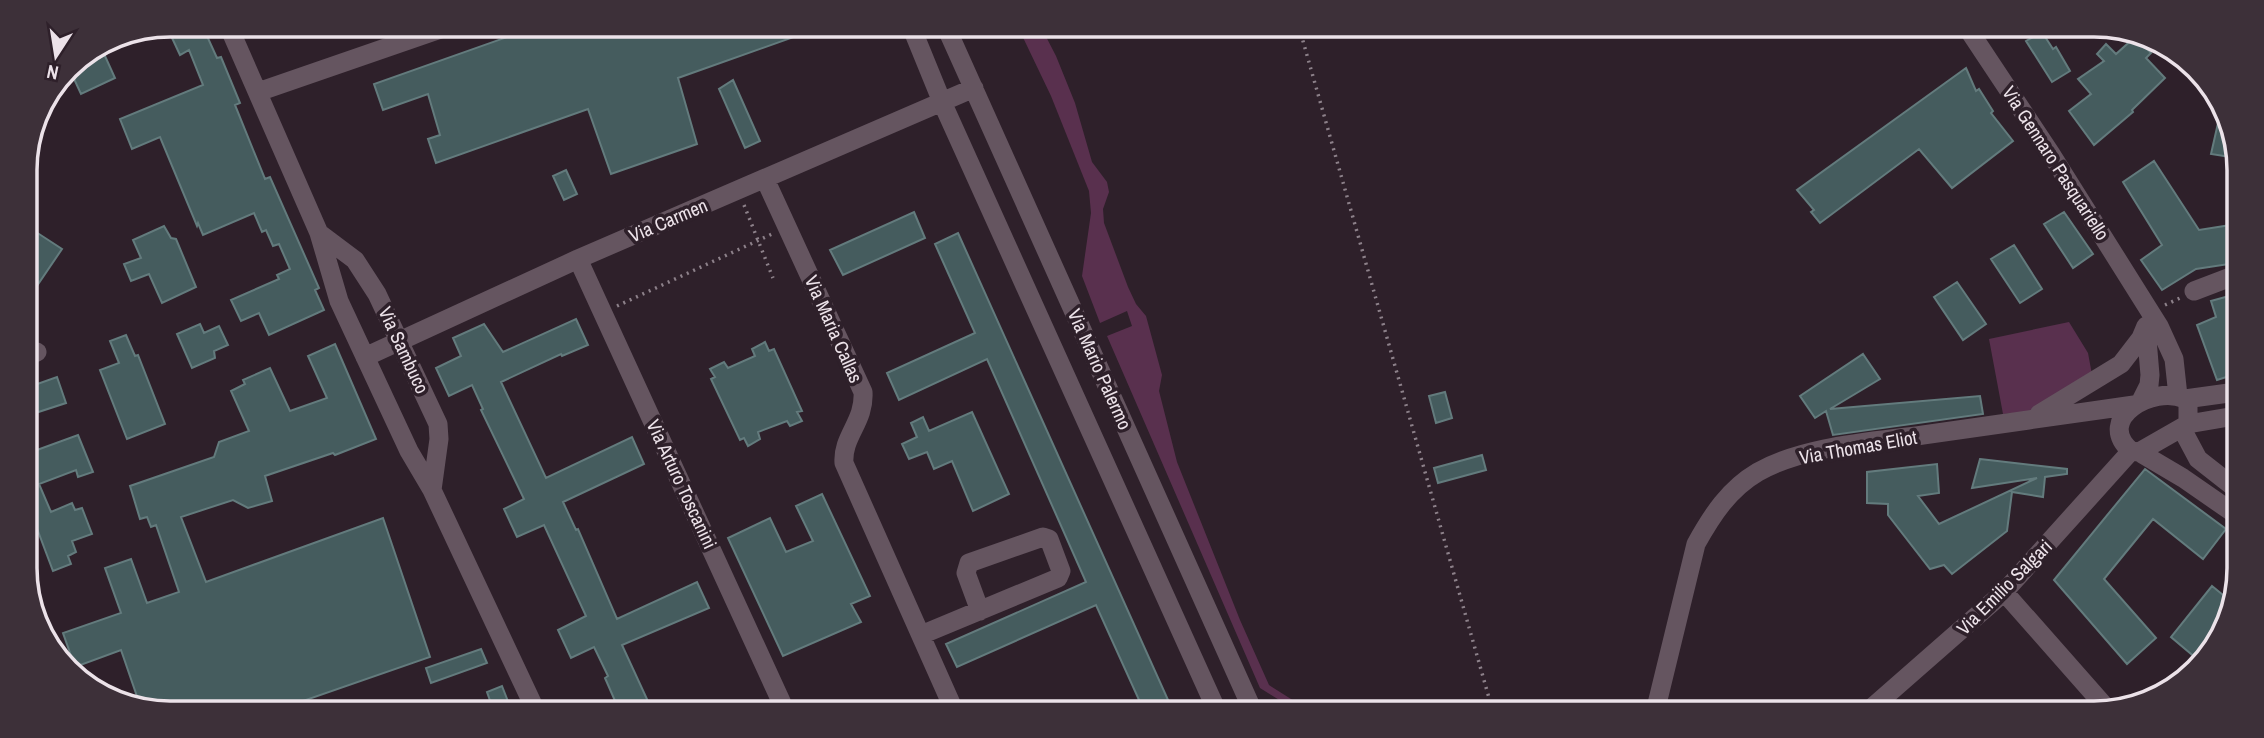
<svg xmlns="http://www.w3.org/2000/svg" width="2264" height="738" font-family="'Archivo Narrow',sans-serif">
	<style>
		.green { fill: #59304e }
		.building { fill: #455c5e; stroke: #637b7d; stroke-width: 2 }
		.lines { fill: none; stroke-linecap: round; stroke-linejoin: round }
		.path { stroke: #8d818a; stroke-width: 3.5; stroke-dasharray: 2 5; stroke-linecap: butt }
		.minor { stroke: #655560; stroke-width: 19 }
		.labels { text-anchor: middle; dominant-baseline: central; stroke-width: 7; stroke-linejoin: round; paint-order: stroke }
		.street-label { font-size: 19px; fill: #ece2e9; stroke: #2e202a }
		.rim { fill: none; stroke: #ece2e9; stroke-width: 3.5 }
	</style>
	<rect width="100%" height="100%" fill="#2e202a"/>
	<!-- green -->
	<path class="green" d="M1018,27h23l15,29 19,47 17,59 15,20 2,10 -6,17 1,14 24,64 8,17 10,12 16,59 -3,16 18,71 63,158 29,65 41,26h-13l-37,-23 -153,-352 25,-10 -5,-15 -27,12 -18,-47 9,-63 -2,-22 -38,-95z
		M2069,322l19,31 5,27 -38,30 -52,4 -14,-75z"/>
	<!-- building -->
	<path class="building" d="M166,25h36l15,33 4,-1 19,46 -5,2 30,74 5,-2 49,111 -4,2 9,20 -55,25 -10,-22 -18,8 -10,-21 48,-21 -2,-4 13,-6 -11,-25 -6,2 -7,-16 -4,2 -8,-19 -51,22 -5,-12 -1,3 -37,-89 -28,12 -12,-30 83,-34 -14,-35 -9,5z
		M541,25l277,1 1,2 -141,50 19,66 -86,30 -23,-65 -152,54 -8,-24 12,-4 -12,-41 -45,16 -9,-26z
		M2042,32l11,17 3,-2 14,24 -18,11 -26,-41z
		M2135,37l16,16 -5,5 19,20 -33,32 1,2 -39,33 -25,-34 22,-17 -13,-15 26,-18 -7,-7 9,-10 10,10z
		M100,45l15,33 -34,16 -13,-28z
		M1966,68l10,23 3,-2 14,22 -2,2 22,28 -61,47 -33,-39 -99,74 -9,-11 3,-2 -17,-20z
		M733,80l27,61 -15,7 -26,-59z
		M2221,110l16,32v16l-26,-4z
		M2154,161l45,69 32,-5 5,38 -40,6 -34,21 -21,-30 21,-15 -39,-63z
		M566,170l11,24 -13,6 -11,-24z
		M914,212l11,26 -82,37 -13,-25z
		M2064,212l29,42 -20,14 -29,-44z
		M164,226l7,12 5,1 20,48 -34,16 -13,-29 -18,7 -7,-17 17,-6 -8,-18z
		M36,232l26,17 -36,53 -1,-55z
		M958,233l215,478h-29l-48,-106 -139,62 -11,-23 140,-62 -99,-223 -88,41 -12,-27 88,-40 -40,-89z
		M2014,245l28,44 -22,14 -29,-44z
		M1957,282l29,42 -23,16 -29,-43z
		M2236,294v80l-19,6 -20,-55 19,-8 -5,-16z
		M576,319l12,26 -26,11 -1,-2 -60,28 45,96 86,-41 12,27 -81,38 13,28 2,-1 39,90 80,-37 12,26 -87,37 30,65h-33l-14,-32 3,-2 -14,-29 -23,11 -13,-28 28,-14 -42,-91 -27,12 -13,-28 20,-10 -43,-89 2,-1 -11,-24 -23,11 -13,-28 25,-12 -8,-18 31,-14 19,28z
		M200,324l4,9 15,-7 9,19 -14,6 1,7 -23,10 -15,-34z
		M126,335l9,21 3,-1 27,69 -38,15 -27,-69 19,-7 -9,-22z
		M765,342l4,9 5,-2 28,62 -5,1 5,9 -12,5 -3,-5 -29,11 2,7 -12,7 -4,-8 -4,2 -29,-61 4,-2 -5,-8 14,-7 4,6 27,-12 -3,-7z
		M335,344l41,95 -41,16 -2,-2 -68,23 7,25 -24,7 -15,-8 -52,17 25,65 177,-64 47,139 -150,52 -139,-1 -20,-58 -46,17 -12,-34 58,-20 -16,-45 26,-9 16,44 32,-11 -23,-67 -5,2 -4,-10 -7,2 -10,-33 84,-29 5,-15 30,-11 -18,-40 14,-7 -2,-4 27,-12 20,43 37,-13 -19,-42z
		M1863,354l17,25 -50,30 150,-13 3,18 -150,21 -7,-24 -11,7 -15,-22z
		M57,377l9,26 -40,13v-28z
		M1445,392l7,26 -16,5 -7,-27z
		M972,412l37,82 -36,17 -21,-50 -18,8 -7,-17 -18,7 -7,-15 15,-7 -6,-14 12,-6 6,14z
		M78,435l15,37 -15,5 -2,-7 -37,14 12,28 21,-9 3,7 7,-2 10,26 -20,7 4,11 -8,4 3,8 -18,7 -26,-69 -1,-48z
		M1482,455l4,15 -48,13 -4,-15z
		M1980,459l87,10v5l-22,3 -2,20 -31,-5 -5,39 -55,43 -8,-9 -14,4 -42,-54v-11l-21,-1v-31l70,-8 2,29 -21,3 21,28 98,-46 -65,10z
		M2145,469l81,60 -23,30 -50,-40 -49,60 52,59 -29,26 -73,-84z
		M822,494l48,102 -19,8 10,18 -78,34 -55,-118 42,-20 16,34 27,-11 -17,-35z
		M2212,586l22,18v2l-37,53 -26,-22z
		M481,649l6,14 -56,20 -5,-15z
		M502,686l9,23h-18l-6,-17z"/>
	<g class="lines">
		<!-- path -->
		<path class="path" d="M1299,27l194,685
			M744,205l29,73
			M2165,305l15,-7
			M617,306l155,-72"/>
		<!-- minor -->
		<path class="minor" d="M228,25l91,208 20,68 70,150 23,39 103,219
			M911,26l31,76 275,609
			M946,27l307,684
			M1968,29l83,125 108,172 15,33 4,37
			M258,92l194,-67
			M765,179l98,213c2,30 -21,44 -19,71l110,247
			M319,233l36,27 22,34 61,130 1,15 -7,51
			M578,259l207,451
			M2194,291l42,-16
			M26,356l11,-4
			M365,357l213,-98 396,-171
			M2141,401l8,-16 1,-10 -4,-48
			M2039,414l82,-50 20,-26 5,-12
			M2188,424l47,-8
			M2182,429l16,30 37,29
			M2131,451c-37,-32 22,-67 54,-52l51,-7
			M2131,451l8,1 49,-28v-19l-3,-6
			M2139,452l44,26 52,36
			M2004,592l105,119
			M921,635l137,-57 3,-7 -12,-32 -6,-2 -74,26 -3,10 14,38
			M1655,712l41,-168c16,-29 33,-55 62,-72 46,-26 113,-30 165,-37 70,-10 141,-20 211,-30
			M1866,713l138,-121 127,-141"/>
	</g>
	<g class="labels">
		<!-- street labels -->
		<g class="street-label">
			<text transform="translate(2056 163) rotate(57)">Via Gennaro Pasquariello</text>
			<text transform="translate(668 220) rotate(-23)">Via Carmen</text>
			<text transform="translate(834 329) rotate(66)">Via Maria Callas</text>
			<text transform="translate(404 350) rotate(65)">Via Sambuco</text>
			<text transform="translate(1100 369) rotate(66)">Via Mario Palermo</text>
			<text transform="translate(1858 447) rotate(-10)">Via Thomas Eliot</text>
			<text transform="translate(682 484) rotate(65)">Via Arturo Toscanini</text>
			<text transform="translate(2004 587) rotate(-45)">Via Emilio Salgari</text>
		</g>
	</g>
	<!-- crop -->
	<path d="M0 0H2264V738H0ZM170 37H2094A133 133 0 0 1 2227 170V568A133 133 0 0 1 2094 701H170A133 133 0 0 1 37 568V170A133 133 0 0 1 170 37Z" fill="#3d3039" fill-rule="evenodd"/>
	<path class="rim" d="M170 37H2094A133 133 0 0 1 2227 170V568A133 133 0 0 1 2094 701H170A133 133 0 0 1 37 568V170A133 133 0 0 1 170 37Z"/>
	<!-- north arrow -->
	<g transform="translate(56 56) rotate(192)" stroke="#2e202a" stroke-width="5" paint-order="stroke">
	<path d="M0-5L12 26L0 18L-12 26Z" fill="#ece2e9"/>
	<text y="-10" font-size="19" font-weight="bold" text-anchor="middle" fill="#ece2e9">N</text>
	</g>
</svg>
